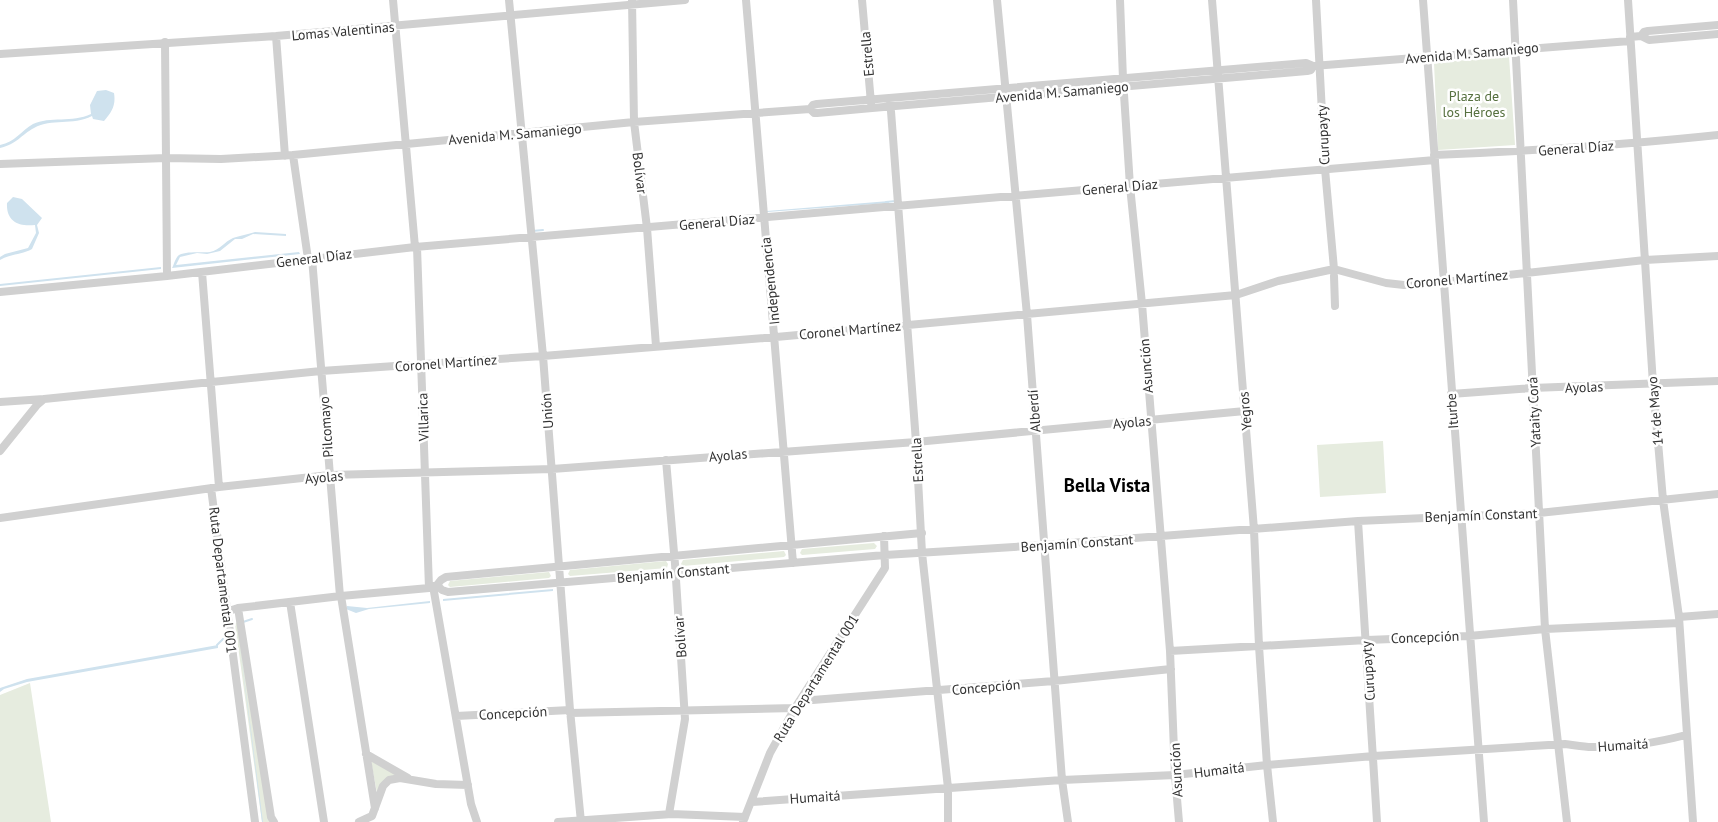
<svg xmlns="http://www.w3.org/2000/svg" width="1718" height="822" font-family="'PT Sans',sans-serif">
	<style>
		.green { fill: #e6ecdf }
		.water { fill: #cfe2ee }
		.lines { fill: none; stroke-linecap: round; stroke-linejoin: round }
		.stream { stroke: #cfe2ee; stroke-width: 2 }
		.minor { stroke: #d0d0d0; stroke-width: 8 }
		.labels { text-anchor: middle; dominant-baseline: central; stroke-width: 5; stroke-linejoin: round; paint-order: stroke }
		.street-label { font-size: 14px; fill: #333; stroke: #fff }
		.park-label { font-size: 14px; fill: #56703f; stroke: #fff }
		.district-label { font-size: 19px; font-weight: bold; fill: #000; stroke: #fff }
	</style>
	<rect width="100%" height="100%" fill="#fff"/>
	<!-- green -->
	<path class="green" d="M1509,56l6,89 -77,5 -4,-87z
		M1383,441l3,52 -66,4 -3,-52z
		M874,543l3,3 -2,3 -73,6 -2,-2 2,-4z
		M784,551l2,4 -2,2 -101,9 -2,-2 2,-4z
		M666,561l2,3 -1,4 -97,8 -2,-2 2,-4z
		M549,572l2,4 -2,2 -99,9 -2,-2 2,-4z
		M237,622l32,198 1,2h-8l-27,-198z
		M30,683l21,139h-51v-127z
		M371,761l30,15 -24,17z"/>
	<!-- water -->
	<path class="water" d="M106,90l8,3c2,12 -2,19 -10,28l-11,-2 -1,-3c-20,10 -40,2 -58,12 -13,7 -17,16 -34,20v-3c15,-3 21,-14 33,-21 17,-8 39,-1 58,-10l-1,-9 7,-14z
		M13,197l9,2 20,19 -5,7 2,8 -7,16c-11,6 -22,5 -32,11v-3l5,-3 23,-6 8,-15 -1,-8c-17,2 -29,-4 -28,-22z
		M889,201v2l-122,9v-1z
		M255,232l31,2v2l-33,-2 -11,5h-7l-15,12 -13,3 -10,-1 -17,4 -4,8 123,-13 1,2 -128,14c2,-3 3,-10 7,-13 8,-4 22,-2 31,-3 10,-2 14,-10 23,-14 6,-2 16,-4 22,-6z
		M161,267v2l-161,17v-2z
		M553,589v2l-110,10v-2z
		M430,601v2l-61,6 -13,4 -10,-4 1,-3 20,2z
		M237,623l26,199h-1z
		M218,645v3l-191,34 -23,7 -4,3v-4l27,-9z"/>
	<g class="lines">
		<!-- stream -->
		<path class="stream" d="M886,202l10,-1
			M532,231l11,-1
			M243,622l9,-3
			M217,645l11,-11"/>
		<!-- minor -->
		<path class="minor" d="M393,0l22,247
			M509,0l34,356 27,354 11,112
			M632,0l2,122 13,106 9,118
			M746,0l47,563
			M862,0l9,103
			M997,0l30,315 35,465 6,42
			M1120,0l3,79 7,107 12,118 28,347 5,124 4,47
			M1212,0l42,530 5,116 8,119 6,57
			M1316,0l9,169 9,100
			M1423,0l61,822
			M1513,0l32,629 22,193
			M1628,0l25,384 10,116 16,117 14,205
			M276,36l9,120
			M1641,36l3,-4 4,-1 70,-6
			M1630,37l11,-1 8,4 69,-6
			M165,42l2,234
			M0,54l276,-18 409,-36
			M890,98l26,344 6,111 26,235v34
			M810,109l4,4h3l55,-5 435,-37 4,-1 2,-4
			M293,155l15,104
			M1434,155c95,-4 190,-10 284,-20
			M0,164l166,-6 55,1 72,-4 341,-33 176,-13 3,-4 4,-1 489,-41 7,3 317,-25
			M417,247l12,341
			M312,258l28,338
			M202,272l17,215
			M1334,276l1,30
			M0,292l167,-16 248,-29 1020,-87
			M1451,394l81,-6 186,-7
			M0,402l44,-3
			M0,451l37,-46 7,-6 277,-28 222,-15 233,-19 460,-42 42,-14 56,-12 52,14 18,2 40,-3 201,-22 73,-4
			M666,460l9,104 10,155 -16,95
			M211,488l44,334
			M0,518l219,-31 111,-12 222,-6 364,-27 329,-31
			M1358,521l19,301
			M437,585l5,5 6,2 437,-37 159,-10 314,-24 181,-8 179,-19
			M433,586l38,218 6,18
			M341,596l34,212
			M290,602l34,220
			M238,608l33,209 3,5
			M226,612l12,-4 103,-12 88,-8 8,-3 4,-5 5,-3 476,-44
			M1679,617l39,-3
			M1170,651l197,-11 102,-4 76,-7 134,-6
			M800,701l254,-20 117,-12
			M570,713l225,-5
			M456,716l114,-6
			M366,754l42,24
			M752,802l310,-22 113,-5 92,-10 107,-9 191,-12c9,1 18,3 27,3 32,1 63,-4 94,-12
			M359,822l13,-6 11,-30 6,-6 11,-2 36,6 32,1
			M558,822l114,-8 73,3
			M743,822l27,-69 25,-45 90,-140 -1,-32"/>
	</g>
	<g class="labels">
		<!-- street labels -->
		<g class="street-label">
			<text transform="translate(343 31) rotate(-5)">Lomas Valentinas</text>
			<text transform="translate(1472 53) rotate(-5)">Avenida M. Samaniego</text>
			<text transform="translate(867 54) rotate(-95)">Estrella</text>
			<text transform="translate(1062 92) rotate(-5)">Avenida M. Samaniego</text>
			<text transform="translate(515 134) rotate(-5)">Avenida M. Samaniego</text>
			<text transform="translate(1323 135) rotate(-93)">Curupayty</text>
			<text transform="translate(1576 148) rotate(-4)">General Díaz</text>
			<text transform="translate(640 173) rotate(83)">Bolívar</text>
			<text transform="translate(1120 187) rotate(-5)">General Díaz</text>
			<text transform="translate(717 222) rotate(-5)">General Díaz</text>
			<text transform="translate(314 258) rotate(-7)">General Díaz</text>
			<text transform="translate(1457 279) rotate(-5)">Coronel Martínez</text>
			<text transform="translate(770 281) rotate(-96)">Independencia</text>
			<text transform="translate(850 330) rotate(-5)">Coronel Martínez</text>
			<text transform="translate(446 363) rotate(-4)">Coronel Martínez</text>
			<text transform="translate(1146 366) rotate(-94)">Asunción</text>
			<text transform="translate(1584 387) rotate(-2)">Ayolas</text>
			<text transform="translate(547 411) rotate(-94)">Unión</text>
			<text transform="translate(1034 411) rotate(-94)">Alberdí</text>
			<text transform="translate(1245 411) rotate(-95)">Yegros</text>
			<text transform="translate(1452 411) rotate(-94)">Iturbe</text>
			<text transform="translate(1655 411) rotate(-95)">14 de Mayo</text>
			<text transform="translate(1534 412) rotate(-93)">Yataity Corá</text>
			<text transform="translate(423 417) rotate(-92)">Villarica</text>
			<text transform="translate(1132 422) rotate(-5)">Ayolas</text>
			<text transform="translate(326 427) rotate(-94)">Pilcomayo</text>
			<text transform="translate(728 455) rotate(-5)">Ayolas</text>
			<text transform="translate(917 460) rotate(-93)">Estrella</text>
			<text transform="translate(324 477) rotate(-5)">Ayolas</text>
			<text transform="translate(1481 515) rotate(-2)">Benjamín Constant</text>
			<text transform="translate(1077 543) rotate(-4)">Benjamín Constant</text>
			<text transform="translate(673 573) rotate(-5)">Benjamín Constant</text>
			<text transform="translate(223 580) rotate(83)">Ruta Departamental 001</text>
			<text transform="translate(680 637) rotate(-94)">Bolívar</text>
			<text transform="translate(1425 637) rotate(-2)">Concepción</text>
			<text transform="translate(1368 671) rotate(-94)">Curupayty</text>
			<text transform="translate(816 678) rotate(-58)">Ruta Departamental 001</text>
			<text transform="translate(986 687) rotate(-5)">Concepción</text>
			<text transform="translate(513 713) rotate(-3)">Concepción</text>
			<text transform="translate(1623 745) rotate(-4)">Humaitá</text>
			<text transform="translate(1176 770) rotate(-93)">Asunción</text>
			<text transform="translate(1219 770) rotate(-7)">Humaitá</text>
			<text transform="translate(815 797) rotate(-4)">Humaitá</text>
		</g>
		<!-- park labels -->
		<g class="park-label">
			<text x="1474" y="96">Plaza de<tspan x="1474" dy="16">los Héroes</tspan></text>
		</g>
		<!-- district labels -->
		<g class="district-label">
			<text x="1107" y="485">Bella Vista</text>
		</g>
	</g>
</svg>
